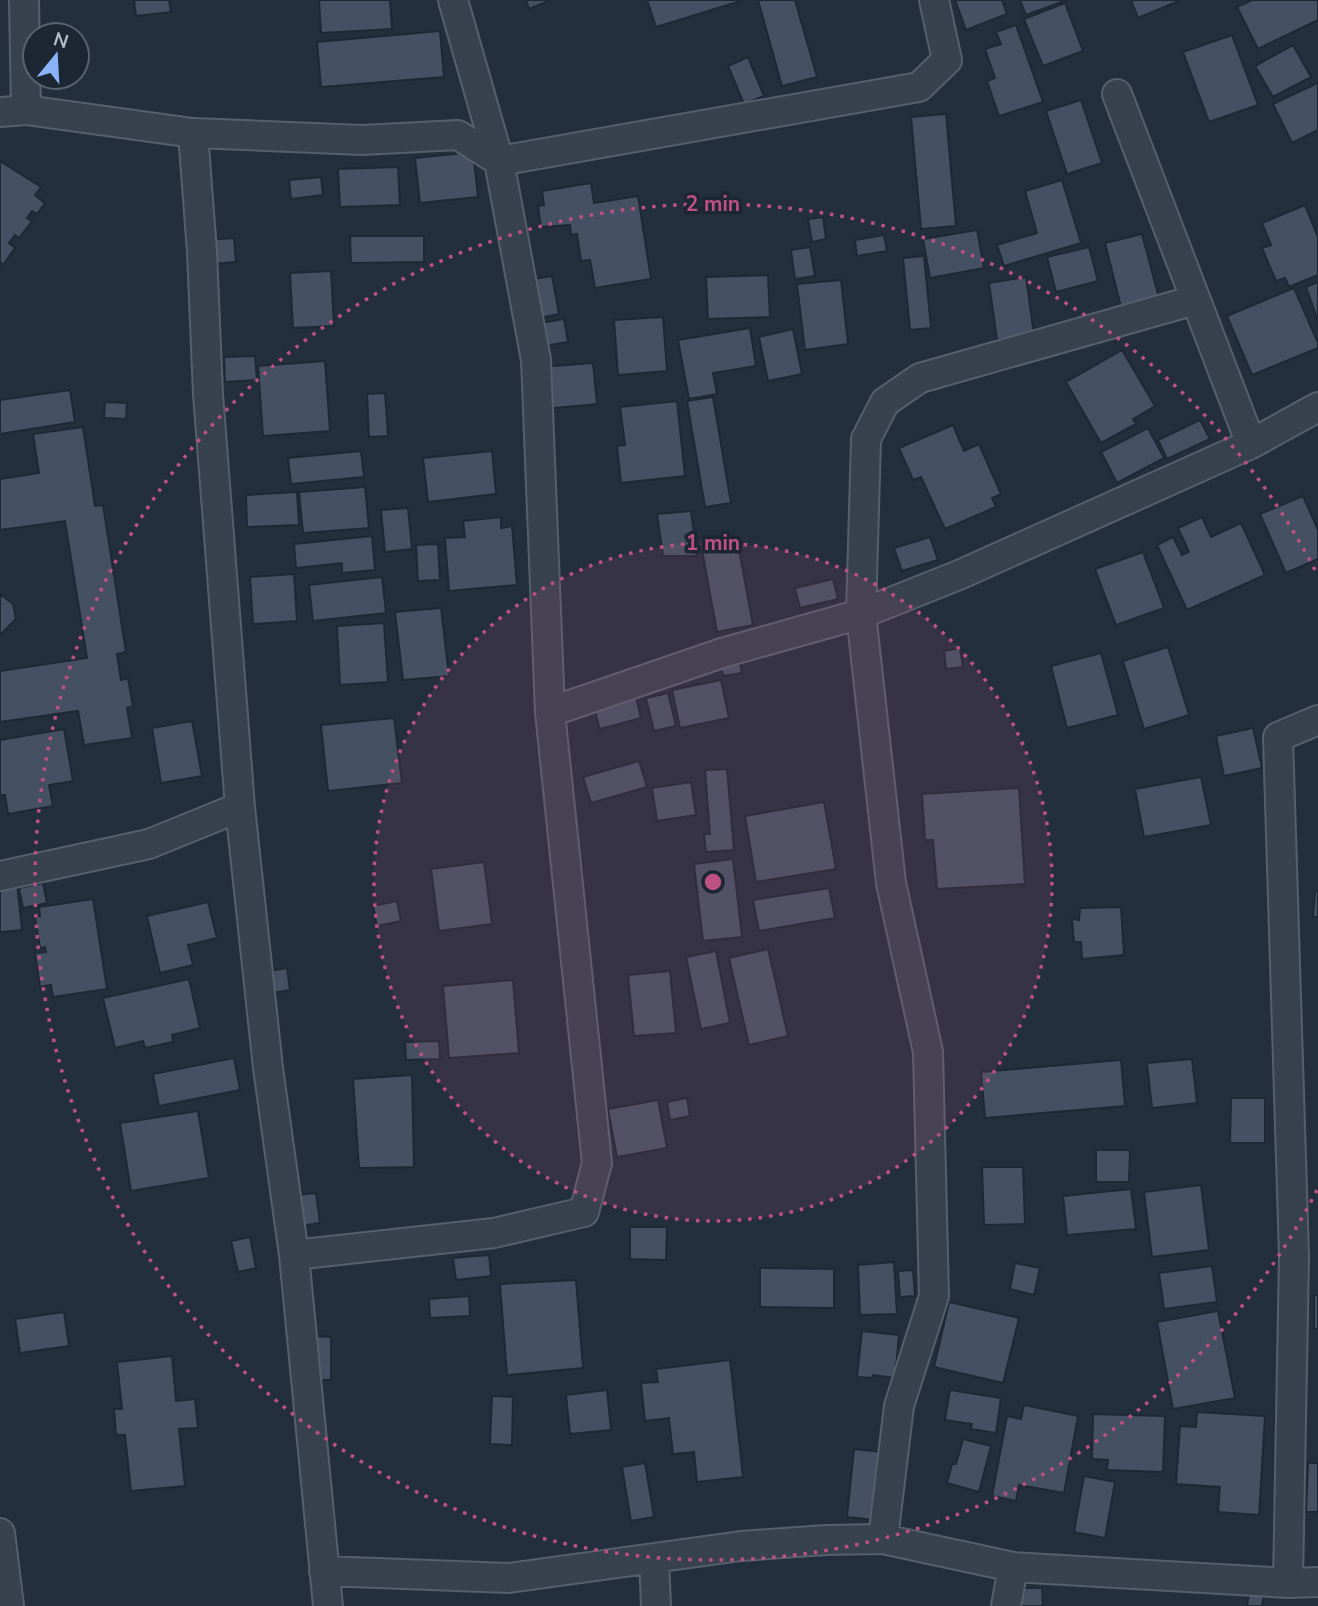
<svg xmlns="http://www.w3.org/2000/svg" width="1318" height="1606" font-family="'Nunito Sans',sans-serif">
	<style>
		.building { fill: #455162; stroke: #1f2835; stroke-width: 2 }
		.lines { fill: none; stroke-linecap: round; stroke-linejoin: round }
		.street-casing { stroke: #565f6c; stroke-width: 32 }
		.street { stroke: #38414e; stroke-width: 28 }
		.ring { fill: none; stroke: #bd5182; stroke-width: 3.5; stroke-dasharray: 3.5 7 }
		.centre { fill: #bd5182; stroke: #1d2633; stroke-width: 3.5 }
		.ring-label { font-size: 21px; text-anchor: middle; font-weight: bold; fill: #bd5182; stroke: #1d2633; stroke-width: 7; stroke-linejoin: round; paint-order: stroke }
	</style>
	<rect width="100%" height="100%" fill="#242f3e"/>
	<!-- building -->
	<path class="building" d="M134,0h35l2,12 -35,4z
		M319,0h71l2,29 -71,4z
		M526,0h25l-22,9z
		M647,0h97l-88,27z
		M758,0h37l22,77 -35,9z
		M955,0h47l5,14 -41,16z
		M1020,0h47l-41,15z
		M1131,0h50l-43,18z
		M1252,0h66v20l-60,29 -21,-42z
		M1065,3l18,48 -40,15 -19,-47z
		M1016,25l27,77 -44,14 -12,-35 8,-3 -10,-29 16,-5 -5,-12z
		M440,31l4,46 -123,10 -4,-45z
		M1232,35l26,70 -49,17 -26,-70z
		M1293,45l18,32 -38,20 -18,-31z
		M748,57l16,39 -20,8 -16,-38z
		M1318,83v47l-26,13 -19,-39z
		M1081,100l21,63 -35,11 -21,-63z
		M946,114l10,112 -35,3 -10,-112z
		M473,152l5,45 -58,6 -5,-45z
		M0,161l41,26 -6,8 10,8 -8,11 -5,-3 -5,7 5,3 -13,17 -4,-3 -6,8 6,5 -12,17 -3,-3z
		M398,167l2,38 -60,2 -2,-38z
		M321,177l2,18 -32,4 -2,-19z
		M1062,180l19,63 -77,23 -7,-21 40,-12 -12,-42z
		M591,183l3,20 44,-7 13,83 -56,9 -5,-28 -9,1 -4,-27 -6,1 -1,-10 -29,2 -3,-21 6,-1 -2,-14z
		M1305,205l13,32v38l-29,12 -4,-9 -9,3 -14,-33 9,-3 -9,-22z
		M823,217l3,22 -14,3 -4,-23z
		M977,230l7,38 -54,10 -7,-39z
		M1142,234l17,64 -38,9 -16,-64z
		M884,235l3,16 -30,5 -2,-16z
		M350,236h74v26l-73,1z
		M234,238l2,24 -27,2 -2,-24z
		M810,247l5,29 -20,3 -4,-29z
		M1089,247l9,34 -42,11 -9,-35z
		M924,256l7,72 -21,2 -7,-72z
		M331,271l3,55 -41,2 -3,-55z
		M768,275l2,42 -62,2 -2,-42z
		M552,276l7,38 -24,5 -7,-39z
		M1026,277l8,57 -37,6 -8,-57z
		M841,280l7,64 -43,6 -8,-66z
		M1318,282v39l-12,-34z
		M1294,288l24,55v5l-66,27 -25,-59z
		M663,317l4,54 -49,4 -4,-55z
		M564,319l4,23 -29,5 -4,-23z
		M750,328l6,38 -43,7 4,21 -28,5 -11,-59z
		M793,329l9,45 -34,7 -9,-44z
		M1122,350l33,56 -22,13 3,5 -35,19 -35,-61z
		M255,356l2,24 -32,2 -1,-25z
		M325,361l5,70 -67,5 -5,-70z
		M593,363l4,41 -53,5 -3,-42z
		M70,390l5,32 -75,12v-34z
		M385,393l3,43 -19,1 -2,-43z
		M713,397l18,106 -26,4 -18,-106z
		M677,401l8,75 -64,7 -4,-37 8,-1 -5,-38z
		M105,402l22,1 -1,16 -22,-1z
		M1200,420l10,19 -43,20 -9,-19z
		M953,425l11,26 15,-7 22,50 -9,4 4,9 -51,22 -24,-52 -8,3 -14,-32z
		M83,427l12,79 8,-1 23,147 -9,2 4,26 7,-2 5,28 -6,2 5,30 -48,7 -6,-34 -78,11v-51l87,-13 -22,-137 -65,9v-51l39,-6 -6,-39z
		M1148,428l16,30 -47,25 -16,-31z
		M361,451l3,26 -73,7 -3,-26z
		M492,451l4,43 -68,8 -5,-44z
		M365,487l4,41 -66,5 -4,-41z
		M297,492l2,33 -52,2 -1,-32z
		M1303,496l15,34v29l-32,14 -26,-59z
		M408,508l4,41 -27,3 -4,-42z
		M691,511l6,45h-34l-6,-42z
		M501,517v11l11,-2 5,59 -68,6 -4,-53 20,-1 -2,-16z
		M1202,517l9,20 30,-14 24,52 -78,35 -30,-65 16,-8 9,18 7,-3 -11,-24z
		M372,536l3,34 -33,3v-10l-46,5 -2,-24z
		M930,537l8,23 -36,11 -8,-23z
		M438,544l2,36 -22,1 -2,-36z
		M738,544l15,81 -36,7 -15,-82z
		M1143,552l21,56 -48,17 -21,-56z
		M294,574l3,47 -44,3 -3,-47z
		M382,577l4,36 -73,8 -4,-36z
		M833,579l5,20 -38,9 -5,-20z
		M0,594l13,10 3,15 -16,16z
		M441,608l8,68 -46,4 -8,-68z
		M384,623l4,59 -48,3 -3,-59z
		M1168,647l21,68 -45,14 -21,-68z
		M960,648l3,19 -17,2 -2,-18z
		M1101,653l17,62 -51,13 -16,-62z
		M740,663l2,10 -19,3 -2,-10z
		M721,680l8,38 -49,10 -8,-38z
		M668,693l8,33 -22,5 -8,-33z
		M636,697l5,21 -41,11 -6,-21z
		M394,718l8,65 -74,8 -7,-66z
		M192,721l10,55 -41,7 -9,-55z
		M1253,728l9,40 -38,8 -8,-40z
		M64,729l9,52 -24,4 4,21 -45,8 -3,-19h-5v-55z
		M639,761l8,26 -56,16 -8,-26z
		M727,769l7,81 -28,2 -2,-18h6l-5,-64z
		M1201,777l10,48 -67,12 -9,-48z
		M691,782l5,33 -39,6 -5,-33z
		M1019,788l6,96 -88,5 -4,-49h-8l-3,-46z
		M824,802l12,67 -80,13 -11,-66z
		M733,859l9,78 -39,4 -9,-77z
		M484,862l8,62 -53,7 -8,-62z
		M43,883l4,20 -24,5 -4,-20z
		M17,884l5,46 -22,2v-46z
		M829,888l6,30 -76,13 -6,-31z
		M1315,891h3v26h-5z
		M93,899l14,90 -54,8 -2,-12 -11,2 -5,-34 11,-1 -1,-5 -5,1 -5,-31 5,-1 -1,-9z
		M397,901l4,20 -24,5 -4,-20z
		M208,902l9,36 -29,7 5,20 -33,8 -13,-57z
		M1121,907l3,48 -42,4 -1,-17h-7l-2,-23 7,1 1,-12z
		M768,949l20,87 -39,9 -20,-87z
		M716,951l14,72 -29,6 -15,-72z
		M287,968l3,22 -17,3 -4,-22z
		M670,971l6,62 -42,3 -6,-61z
		M189,979l11,49 -28,7 1,7 -28,6 -2,-7 -28,7 -12,-50z
		M513,980l6,73 -70,5 -6,-72z
		M439,1041l1,18 -34,1 -1,-18z
		M234,1058l6,32 -81,16 -6,-32z
		M1192,1059l5,44 -45,5 -5,-45z
		M1121,1060l4,46 -140,12 -4,-46z
		M412,1075l2,92 -55,1 -6,-89z
		M687,1098l3,18 -20,4 -3,-18z
		M1231,1098h34v45h-35z
		M658,1100l9,48 -50,9 -9,-48z
		M198,1111l11,67 -78,13 -11,-68z
		M1096,1150h34l-1,32h-33z
		M982,1167h41l2,57 -41,1z
		M1201,1185l8,65 -57,7 -8,-65z
		M1131,1189l5,40 -69,6 -4,-39z
		M316,1193l4,30 -19,3 -4,-31z
		M630,1227h37l-1,33 -36,-1z
		M250,1237l6,31 -18,4 -7,-31z
		M489,1255l2,21 -35,4 -3,-22z
		M894,1262l3,52 -37,1 -2,-50z
		M1015,1263l25,5 -6,27 -24,-6z
		M1212,1266l5,36 -53,7 -5,-36z
		M760,1268l74,1v39l-74,-1z
		M913,1270l2,26 -15,1 -2,-26z
		M576,1280l7,88 -76,7 -7,-91z
		M1314,1295h4v34h-4z
		M469,1296l1,20 -40,2 -1,-19z
		M949,1302l70,16 -16,65 -69,-16z
		M1218,1311l17,87 -62,11 -16,-87z
		M64,1312l5,34 -49,7 -5,-34z
		M862,1331l37,4 -4,43 -22,-3 -1,3 -15,-1z
		M311,1336l20,1v43h-21z
		M172,1356l4,45 19,-2 3,29 -19,1 6,57 -54,5 -6,-56h-9l-2,-26h8l-5,-47z
		M730,1360l13,117 -46,5 -3,-30 -21,2 -4,-36 -24,3 -4,-38 17,-1 -2,-13z
		M607,1390l4,40 -41,4 -4,-39z
		M950,1390l51,8 -5,35 -25,-4 1,-5 -27,-4z
		M492,1396l21,1 -1,48 -22,-1z
		M1024,1405l54,11 -14,77 -45,-8 -3,16 -24,-5 15,-80 14,3z
		M1197,1412l68,4 -6,99 -41,-3 2,-25 -44,-3 4,-58 16,1z
		M1093,1414l72,2 -2,56 -56,-2 1,-10 -16,-1z
		M963,1439l28,7 -12,46 -32,-9 5,-19h4z
		M854,1449l28,3 -7,68 -28,-3z
		M645,1463l9,54 -23,4 -9,-54z
		M1308,1463h10v49h-12z
		M1084,1476l31,6 -10,56 -31,-6z
		M1019,1588h23l1,18h-24z
		M1249,1592l15,3 -2,11h-15z"/>
	<g class="lines">
		<!-- street casing -->
		<g class="street-casing">
			<path id="street" d="M24,0l2,110
				M1117,94l134,350
				M0,112l26,-2 167,23 169,7 96,-5 41,26 420,-74 28,-27 -13,-60
				M550,712l172,-59 139,-39 98,-39 292,-131 67,-37
				M240,807l28,261 26,187 34,351
				M0,876l149,-32 91,-37 -32,-413 -6,-142 -9,-119
				M294,1255l200,-22 90,-21 13,-49 -47,-451 -14,-352 -37,-199 -46,-161
				M0,1533l9,73
				M883,1539l16,-133 35,-110 -6,-244 -37,-169 -30,-269 5,-175 19,-37 35,-24 275,-78
				M654,1559l2,47
				M324,1571l185,7 232,-32 85,-6 57,-1 130,28 275,16 30,-1
				M1288,1583l6,-327 -16,-519 40,-17
				M1006,1606l7,-39"/>
		</g>
		<!-- street -->
		<use href="#street" class="street"/>
	</g>
	<!-- distance rings -->
	<circle cx="713" cy="882" r="339" fill="#bd5182" fill-opacity=".12"/>
	<g class="ring">
		<circle cx="713" cy="882" r="339"/>
		<path d="M1317 1190A678 678 0 1 1 1317 574"/>
	</g>
	<circle cx="713" cy="882" r="10" class="centre"/>
	<g class="ring-label">
		<text x="713" y="211">2 min</text>
		<text x="713" y="550">1 min</text>
	</g>
	<!-- north arrow -->
	<g transform="translate(56 56) rotate(18)"><circle r="33" fill="#1d2633" stroke="#59626f" stroke-width="2"/>
	<path d="M0-5L12 26L0 18L-12 26Z" fill="#8ab4f8"/>
	<text y="-10" font-size="19" font-weight="bold" text-anchor="middle" fill="#b4bcc9">N</text>
	</g>
</svg>
